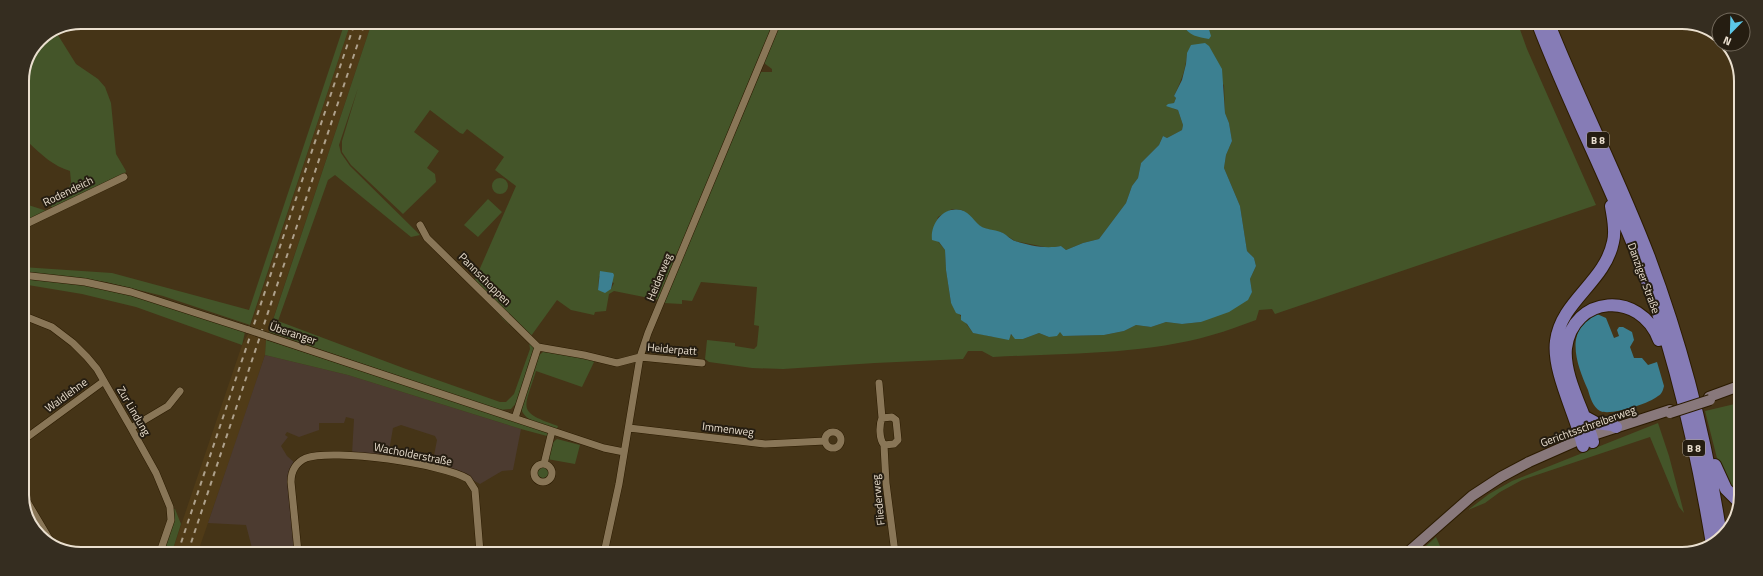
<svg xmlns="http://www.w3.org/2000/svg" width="1763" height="576" font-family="'Titillium Web',sans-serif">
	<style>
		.built { fill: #503b17 }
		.industrial { fill: #4c3b30 }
		.green { fill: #445529; fill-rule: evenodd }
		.water { fill: #3c8091 }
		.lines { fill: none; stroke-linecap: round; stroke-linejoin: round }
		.minor-casing { stroke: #2b1b00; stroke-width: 8 }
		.secondary-casing { stroke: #2b1b00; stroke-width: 12 }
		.trunk-casing { stroke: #2b1b00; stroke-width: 14 }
		.minor { stroke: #897657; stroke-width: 7 }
		.secondary { stroke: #88787b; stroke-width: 10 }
		.trunk { stroke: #867cb6; stroke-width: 12 }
		.rail { stroke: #aea18c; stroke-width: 2; stroke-dasharray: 5 5; stroke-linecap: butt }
		.minor-bridge-casing { stroke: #2b1b00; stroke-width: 8; stroke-linecap: butt }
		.secondary-bridge-casing { stroke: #2b1b00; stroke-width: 12; stroke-linecap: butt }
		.minor-bridge { stroke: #897657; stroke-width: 7 }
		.secondary-bridge { stroke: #88787b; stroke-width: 10 }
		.labels { text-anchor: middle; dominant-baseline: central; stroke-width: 4; stroke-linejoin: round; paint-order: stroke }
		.shield { fill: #251d11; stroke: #afa596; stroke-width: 1 }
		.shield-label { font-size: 10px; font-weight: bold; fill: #eadfcf }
		.street-label { font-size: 11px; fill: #eadfcf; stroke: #251d11 }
		.rim { fill: none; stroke: #eadfcf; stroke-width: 2 }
	</style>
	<rect width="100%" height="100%" fill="#453417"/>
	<!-- built -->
	<path class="built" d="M351,22h21l-106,318 -1,15 -23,69 -44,128h-26l70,-207 6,-11z"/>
	<!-- industrial -->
	<path class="industrial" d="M265,355l83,20 173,54 -8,41 -11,1 -22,13 -15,-8 -33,-10 5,-26 -2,-4 -34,-11 -8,3 -5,29 -36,-3 2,-35 -8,-2 -2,6h-25v7l-20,7 -12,-5 -2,3 3,2 -7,9 6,10 8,7 -4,8 5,81h-43l-7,-27 -38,-2z"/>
	<!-- green -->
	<path class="green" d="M345,22h6l-101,303 -87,-29 -57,-14 -84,-10v-5l90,6 137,37z
		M372,22l403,1 -116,277 -45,-9 -5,3 -3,17 -11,1 -1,3 -23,-5 -14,-10 -26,36 -57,-54 42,-96 -21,-16 9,-13 -37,-28 -4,5 -3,-1 -30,-23 -16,22 25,19 -12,17 8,6 1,8 -33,32 -52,-49 -9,-13v-11l16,-53 -19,57 2,8 9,13 70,69 -9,2 -76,-62 -7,5 -50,141 128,48 94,33h6l8,-8 16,-45 -1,-7 -26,-23 -18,-21 49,48v5l-16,50 -7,8 -12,1 -230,-78zM599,276l15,7 -3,6 -13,1z
		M778,23h391l40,6 -2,-6 311,1 9,25 69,156 -321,109 -3,-5 -13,1 -3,10c-15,5 -29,11 -44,15 -68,20 -147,18 -219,22l-11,-6h-14l-5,8 -88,4 -92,6 -31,-1 -43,-6 -4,-3 2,-19 28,3v3l19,3 3,-3 2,-20 -5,-1 3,-38 -56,-5 -9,19 -10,-1v4l-19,-1 92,-227 6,-4h11v-3l-8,-6v-7zM1187,53l37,32 1,28 4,10 3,18 -6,14 -2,13 16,38 7,45 7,7 2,8 -6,13 2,13 -51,30 -19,2 -16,-2 -15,5 -15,-2 -12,6 -20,4 -41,1 -3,-5 -11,6 -10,-4 -16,6c-16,-7 -14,-2 -28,-2 -3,0 -17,-4 -22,-4l-22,-30 -5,-33 -1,-20 -13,-16 6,-17 14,-8 10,1 19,17 16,5h4l14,9 35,7 11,-2 5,4 17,-7 16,-4 27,-36 6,-17 6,-8 3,-15 18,-18 4,-9 4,2 15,-8 1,-5 -5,-15 -4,-1 -4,-5 4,-1 2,-5 -2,-2c7,-15 12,-27 13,-43z
		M56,32l20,32 22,15 7,8 6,16 5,51 10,17 -2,5 -71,32 -9,-6 3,-2 4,2 2,-6 15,-5 3,-9 -1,-11c-17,-5 -28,-16 -41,-28l-7,4v-66l17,-42z
		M492 186a8 8 0 1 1 16 0a8 8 0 1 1-16 0Z
		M488,199l14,13 -24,25 -14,-12z
		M22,203l25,8 -25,13z
		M22,278l61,7 48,9 114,38 -3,13 -106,-38 -54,-13 -60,-10z
		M266,340l282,92 -1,4 -26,-7 -173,-54 -83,-20z
		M548,350l47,10 -13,27 -46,-16c-12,39 -20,40 22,55l-1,3c-12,-4 -31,-6 -36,-20l16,-52 6,-5z
		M1739,403v95l-18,-24 -16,-63z
		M1658,423l11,33 15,57 -5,-6 -29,-70 -128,43 -22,12 -15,11 -17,7 21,-16 23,-13z
		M557,439l23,6 -5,19 -28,-5 4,-15z
		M536 473a7 7 0 1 1 14 0a7 7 0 1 1-14 0Z
		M172,508l3,1 6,15 -9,28h-8l8,-25z
		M1436,537l4,9 -9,8h-14z"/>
	<!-- water -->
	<path class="water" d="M1169,23h38l4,13 -2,3c-11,-2 -20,-3 -26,-14z
		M1205,43l4,3 13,23 3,44 4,10 3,18 -6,14 -2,13 16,38 7,45 7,7 2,8 -6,13 2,13 -4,8 -19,12 -28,10 -19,2 -16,-2 -15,5 -15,-2 -12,6 -20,4 -41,1 -3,-4 -3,4 -8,1 -10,-4 -16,6h-8l-4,-5 -2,6 -36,-7 -6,-9 -6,-4v-5l-5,-2 -5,-10 -5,-33 -1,-20 -6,-8 -7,-2c-2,-16 11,-34 29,-30 9,2 14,13 21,17 7,3 15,3 21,6 4,2 8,7 12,8 14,5 32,8 46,5l5,4 17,-7 16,-4 27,-36 6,-17 6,-8 3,-15 18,-18 4,-9 4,2 15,-8 1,-5 -5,-15 -12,-4 2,-2 6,-1 2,-5 -2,-2 8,-16 4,-16 1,-11 4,-8z
		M600,271l13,2 1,2 -3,14 -6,4 -7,-3z
		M1597,314l9,4 8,20 5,-2 -2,-6 2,-3h4l9,5 2,8 -4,7 4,11h8l6,7 9,-3 7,24c-1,4 -2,8 -6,10 -9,8 -48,20 -58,15 -7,-4 -10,-14 -12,-21 -11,-25 -25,-60 9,-76z"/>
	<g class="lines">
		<!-- minor casing -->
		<g class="minor-casing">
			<path id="minor" d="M420,225l7,13 111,109 -23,71
				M22,226l102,-49
				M22,275l63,7 46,10 118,38
				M22,315l30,12 21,16 14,14 10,12 34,59 25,45 14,34 1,13 -11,32
				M267,336l337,112 20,4
				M538,347l46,8 33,8 23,-6 62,6
				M879,383l3,35c-3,7 -3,21 2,27l2,38 9,70
				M882,418l10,-1 4,3 2,20 -4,4 -10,1
				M131,428l37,-22 12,-15
				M629,428l136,16 60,-3
				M825 440a8 8 0 1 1 16 0a8 8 0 1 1-16 0Z
				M22,441l82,-60
				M534 473a9 9 0 1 1 18 0a9 9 0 1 1-18 0Z
				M544,464l8,-33
				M22,493l29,49
				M298,552l-7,-70c0,-11 4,-19 15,-24 27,-10 138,6 162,21l7,11 5,62
				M604,553l15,-69 21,-127 8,-24 129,-310"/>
		</g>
		<!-- secondary casing -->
		<g class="secondary-casing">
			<path id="secondary" d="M1709,397l30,-11
				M1406,554l66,-58 29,-19 28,-15 52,-23 89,-29"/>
		</g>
		<!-- trunk casing -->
		<g class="trunk-casing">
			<path id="trunk" d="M1538,24c30,79 69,154 100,233 36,92 58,190 74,287
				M1549,24c31,78 70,154 100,233 34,91 58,184 72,280
				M1585,417l11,6 16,2 4,2
				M1593,442c-7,-28 -30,-65 -27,-94 7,-53 74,-58 93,-8
				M1583,446c-7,-31 -31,-75 -27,-105 5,-40 49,-59 57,-99 3,-12 0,-23 -2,-36
				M1715,465l11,24 13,13"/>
		</g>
		<!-- minor -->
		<use href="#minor" class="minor"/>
		<!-- secondary -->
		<use href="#secondary" class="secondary"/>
		<!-- trunk -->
		<use href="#trunk" class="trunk"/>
		<!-- rail -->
		<path class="rail" d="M178,552l177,-530
			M188,552l177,-530"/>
		<!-- minor-bridge casing -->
		<g class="minor-bridge-casing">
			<path id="minor-bridge" d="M249,330l18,6"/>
		</g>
		<!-- secondary-bridge casing -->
		<g class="secondary-bridge-casing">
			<path id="secondary-bridge" d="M1670,413l40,-13"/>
		</g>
		<!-- minor-bridge -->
		<use href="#minor-bridge" class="minor-bridge"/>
		<!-- secondary-bridge -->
		<use href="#secondary-bridge" class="secondary-bridge"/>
	</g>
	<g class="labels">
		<!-- shield labels -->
		<g class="shield">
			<rect x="1587" y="132" width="22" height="16" rx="3"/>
			<rect x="1683" y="440" width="22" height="16" rx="3"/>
		</g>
		<g class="shield-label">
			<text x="1598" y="140">B 8</text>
			<text x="1694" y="448">B 8</text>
		</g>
		<!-- street labels -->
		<g class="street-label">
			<text transform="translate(68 191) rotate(-26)">Rodendeich</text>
			<text transform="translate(659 277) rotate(-68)">Heiderweg</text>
			<text transform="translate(1644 278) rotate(70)">Danziger Straße</text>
			<text transform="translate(485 279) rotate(45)">Pannschoppen</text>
			<text transform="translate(293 333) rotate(18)">Überanger</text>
			<text transform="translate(672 349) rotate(5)">Heiderpatt</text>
			<text transform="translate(66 395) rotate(-36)">Waldlehne</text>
			<text transform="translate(134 411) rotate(60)">Zur Lindung</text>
			<text transform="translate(1588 426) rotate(-20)">Gerichtsschreiberweg</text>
			<text transform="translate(728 429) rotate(7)">Immenweg</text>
			<text transform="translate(413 454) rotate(11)">Wacholderstraße</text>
			<text transform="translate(878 500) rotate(-96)">Fliederweg</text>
		</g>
	</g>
	<!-- crop -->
	<path d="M0 0H1763V576H0ZM81 29H1682A52 52 0 0 1 1734 81V495A52 52 0 0 1 1682 547H81A52 52 0 0 1 29 495V81A52 52 0 0 1 81 29Z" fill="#352d20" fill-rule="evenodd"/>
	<path class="rim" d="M81 29H1682A52 52 0 0 1 1734 81V495A52 52 0 0 1 1682 547H81A52 52 0 0 1 29 495V81A52 52 0 0 1 81 29Z"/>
	<!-- north arrow -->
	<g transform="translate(1731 32) rotate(203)"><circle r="19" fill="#251d11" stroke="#746b5d"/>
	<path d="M0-3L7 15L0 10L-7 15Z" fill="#5cc7e8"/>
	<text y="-6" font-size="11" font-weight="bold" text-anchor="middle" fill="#eadfcf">N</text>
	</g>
</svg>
